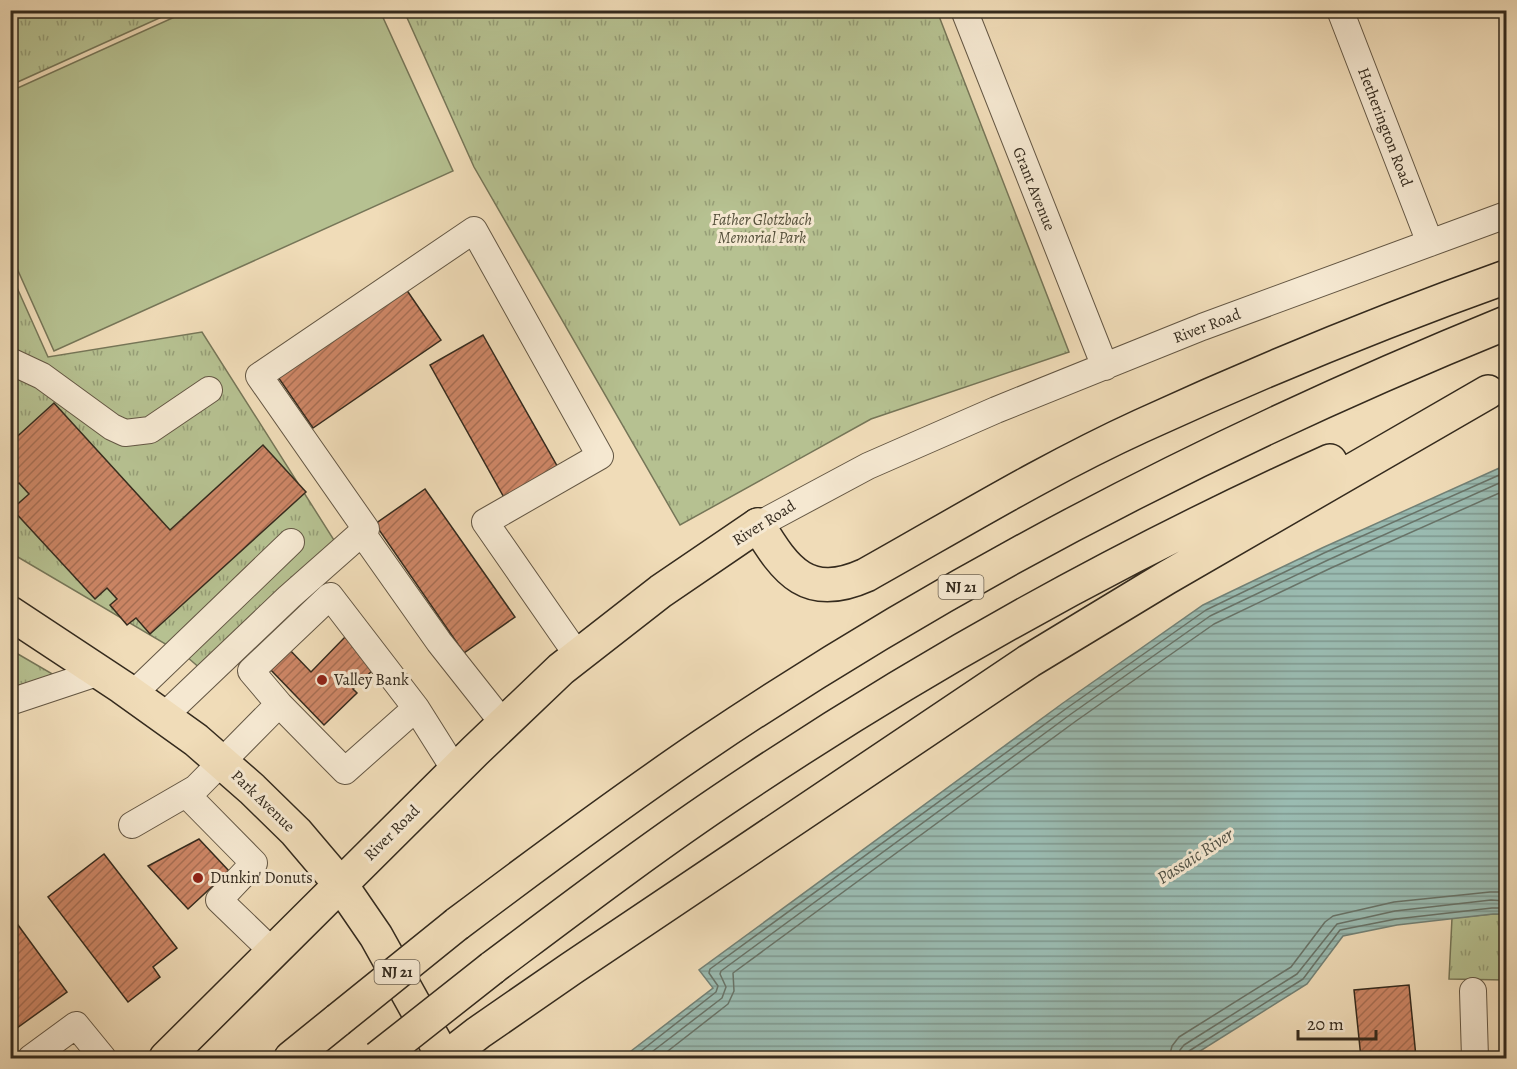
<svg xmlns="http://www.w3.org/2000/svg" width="1517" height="1069" font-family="Alegreya,serif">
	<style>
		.green { fill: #b6c191; stroke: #767658; stroke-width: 1.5 }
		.park { fill: url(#park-tufts); stroke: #767658; stroke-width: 1.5 }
		.water { fill: url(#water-rules); stroke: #728176; stroke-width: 1.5 }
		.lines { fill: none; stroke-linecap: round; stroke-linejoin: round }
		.shore { stroke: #687368; stroke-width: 1.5 }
		.building { fill: url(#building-hatch); stroke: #352b1e; stroke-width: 1.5 }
		.minor-casing { stroke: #645744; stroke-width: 28 }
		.major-casing { stroke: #352b1e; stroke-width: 36 }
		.highway-casing { stroke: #352b1e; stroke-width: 36 }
		.minor { stroke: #f5e8d1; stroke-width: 26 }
		.major { stroke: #f0dcb8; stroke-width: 33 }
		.highway { stroke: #f0dcb8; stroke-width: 33 }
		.highway-bridge-casing { stroke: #352b1e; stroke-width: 36; stroke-linecap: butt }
		.highway-bridge { stroke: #f0dcb8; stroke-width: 33 }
		.poi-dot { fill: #8f2418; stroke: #f5e8d1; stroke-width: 2 }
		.labels { text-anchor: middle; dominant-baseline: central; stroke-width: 6; stroke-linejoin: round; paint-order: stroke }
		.shield { fill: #f5e8d1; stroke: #6f6454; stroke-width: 1.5 }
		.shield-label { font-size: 15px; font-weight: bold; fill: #352b1e }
		.street-label { font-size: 16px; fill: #352b1e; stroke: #f5e8d1 }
		.park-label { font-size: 16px; font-style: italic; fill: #55503b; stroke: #f5e8d1 }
		.poi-label { font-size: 16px; fill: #352b1e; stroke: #f5e8d1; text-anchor: start }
		.water-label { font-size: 18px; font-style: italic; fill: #4e4f43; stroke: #f5e8d1 }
	</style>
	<defs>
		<pattern id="park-tufts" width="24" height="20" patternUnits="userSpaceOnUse" patternTransform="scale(1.5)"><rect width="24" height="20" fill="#b6c191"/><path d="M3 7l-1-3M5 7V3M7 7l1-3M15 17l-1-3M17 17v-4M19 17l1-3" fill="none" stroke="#959d76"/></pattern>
		<pattern id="water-rules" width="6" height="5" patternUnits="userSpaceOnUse" patternTransform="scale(1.5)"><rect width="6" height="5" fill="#9abbb1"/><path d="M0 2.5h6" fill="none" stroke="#7e988f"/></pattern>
		<pattern id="building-hatch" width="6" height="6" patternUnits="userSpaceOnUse" patternTransform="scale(1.5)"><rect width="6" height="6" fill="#cd8666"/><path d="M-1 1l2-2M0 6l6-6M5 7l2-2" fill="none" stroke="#a76e53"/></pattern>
	</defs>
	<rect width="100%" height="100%" fill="#f0dcb8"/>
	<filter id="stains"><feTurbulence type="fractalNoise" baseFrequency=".00333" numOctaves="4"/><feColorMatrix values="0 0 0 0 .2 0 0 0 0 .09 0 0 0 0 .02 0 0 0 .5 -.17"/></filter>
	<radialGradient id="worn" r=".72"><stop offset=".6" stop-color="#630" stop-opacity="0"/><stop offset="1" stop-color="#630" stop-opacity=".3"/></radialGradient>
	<!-- green -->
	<path class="green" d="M190,10l190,1 73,160 -399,180 -43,-96v-164z"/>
	<!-- park -->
	<path class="park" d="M11,10h164v1l-164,74z
		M404,11h533l132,341 -198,67 -191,106 -206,-358z
		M10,272l38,85 154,-25 144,227 -136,118 -24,-21 -175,-103z
		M11,650l69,40 -69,25z
		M1493,914h13v66l-57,-1 3,-61z"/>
	<!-- water -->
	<path class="water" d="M1506,465v449h-13l-96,11 -54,11 -36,48 -118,74h-567l91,-70 -14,-18 364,-267 140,-98 119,-57z"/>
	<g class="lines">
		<!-- shore -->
		<path class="shore" d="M632,1058l84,-66 2,-6 -9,-13 1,-4 357,-261 139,-98 118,-57 182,-81
			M644,1058l78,-60 4,-11 -6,-13 1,-3 350,-257 139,-98 118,-56 178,-80
			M659,1058l69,-54 6,-13 -1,-18 343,-252 138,-97 117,-56 175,-78
			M1169,1058l3,-12 7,-9 112,-70 34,-45 8,-6 61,-14 96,-10h16
			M1178,1058l2,-8 4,-5 113,-71 40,-50 58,-13 96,-11 15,1
			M1186,1058l3,-7 114,-72 37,-49 56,-11 96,-11h14"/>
	</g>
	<!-- building -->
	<path class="building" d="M406,289l35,51 -128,88 -35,-51z
		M483,335l77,136 -54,30 -76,-136z
		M54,403l116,127 93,-85 43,47 -156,142 -14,-16 -9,7 -17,-20 7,-6 -10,-11 -12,11 -83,-90 17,-15 -10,-11 -9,7v-47z
		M425,489l90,128 -51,36 -89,-129z
		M345,637l30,31 -22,21 4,4 -33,32 -57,-59 20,-19 24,25z
		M199,839l30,32 -41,38 -40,-43z
		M104,854l73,94 -24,19 7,10 -32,25 -80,-105z
		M18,925l49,67 -57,41v-102z
		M1409,985l7,72 -55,1 -7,-68z"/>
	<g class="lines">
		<!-- minor casing -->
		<g class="minor-casing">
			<path id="minor" d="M964,10l141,357
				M1340,10l90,233
				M10,361l32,15 70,51 13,6 25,-3 59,-40
				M758,525l110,-59 128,-56 206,-83 304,-112
				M362,533l77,109 64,81
				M133,694l158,-152
				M10,702l90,-30
				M416,708l39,62
				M164,716l125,-119 77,-68 -107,-153 215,-146 126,226 -115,66 93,134
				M186,794l68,69 -35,37 54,52
				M132,825l64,-37 83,-84 66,67 71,-63 -86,-112 -79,75 28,33
				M1473,991l2,67
				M31,1058l45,-33 27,33"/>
		</g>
		<!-- major casing -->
		<g class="major-casing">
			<path id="major" d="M10,613l112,74 74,53 56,49 44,43 45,53 35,51 68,122
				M166,1058l309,-307 86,-82 100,-78 97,-66"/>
		</g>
		<!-- highway casing -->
		<g class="highway-casing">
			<path id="highway" d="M758,525c28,47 50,76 108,50 91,-51 181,-106 275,-149 120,-55 242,-105 365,-149
				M457,924c81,-61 163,-122 247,-179 251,-169 522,-308 802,-422
				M492,968c80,-60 160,-121 244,-177 188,-126 388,-237 594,-330
				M291,1058l47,-38
				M446,1058l32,-25 94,-65 457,-307 137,-83 322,-186"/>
		</g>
		<!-- minor -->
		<use href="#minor" class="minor"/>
		<!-- major -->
		<use href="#major" class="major"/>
		<!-- highway -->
		<use href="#highway" class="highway"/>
		<!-- highway-bridge casing -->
		<g class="highway-bridge-casing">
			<path id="highway-bridge" d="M338,1020l119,-96
				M378,1058l114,-90"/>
		</g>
		<!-- highway-bridge -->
		<use href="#highway-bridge" class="highway-bridge"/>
	</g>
	<!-- markers -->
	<g class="poi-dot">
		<circle cx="322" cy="680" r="6"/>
		<circle cx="198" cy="878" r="6"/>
	</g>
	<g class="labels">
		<!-- shield labels -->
		<g class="shield">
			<rect x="938.5" y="575" width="45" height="24" rx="4.5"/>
			<rect x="374.5" y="960" width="45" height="24" rx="4.5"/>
		</g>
		<g class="shield-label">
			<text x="961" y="587">NJ 21</text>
			<text x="397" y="972">NJ 21</text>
		</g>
		<!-- street labels -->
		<g class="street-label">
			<text transform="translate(1385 127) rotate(69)">Hetherington Road</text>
			<text transform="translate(1034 189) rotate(68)">Grant Avenue</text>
			<text transform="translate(1207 326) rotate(-21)">River Road</text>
			<text transform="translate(764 523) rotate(-32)">River Road</text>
			<text transform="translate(263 801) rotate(44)">Park Avenue</text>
			<text transform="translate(392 833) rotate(-45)">River Road</text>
		</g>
		<!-- park labels -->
		<g class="park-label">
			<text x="762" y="220">Father Glotzbach<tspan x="762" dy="18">Memorial Park</tspan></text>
		</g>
		<!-- poi labels -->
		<g class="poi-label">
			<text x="334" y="680">Valley Bank</text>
			<text x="210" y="878">Dunkin' Donuts</text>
		</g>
		<!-- water labels -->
		<g class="water-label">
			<text transform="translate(1195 856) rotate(-33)">Passaic River</text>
		</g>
	</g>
	<!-- margin -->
	<rect width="1517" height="1069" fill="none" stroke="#f0dcb8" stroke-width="36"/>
	<rect x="12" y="12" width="1493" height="1045" fill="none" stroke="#352b1e" stroke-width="3"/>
	<rect x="18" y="18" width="1481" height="1033" fill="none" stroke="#352b1e" stroke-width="1.5"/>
	<!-- scale -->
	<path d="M1298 1030v9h78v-9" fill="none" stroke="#352b1e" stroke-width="3"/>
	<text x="1307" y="1030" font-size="18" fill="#352b1e" stroke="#f5e8d1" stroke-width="4.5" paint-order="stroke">20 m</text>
	<rect width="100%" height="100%" filter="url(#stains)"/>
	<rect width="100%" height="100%" fill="url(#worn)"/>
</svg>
